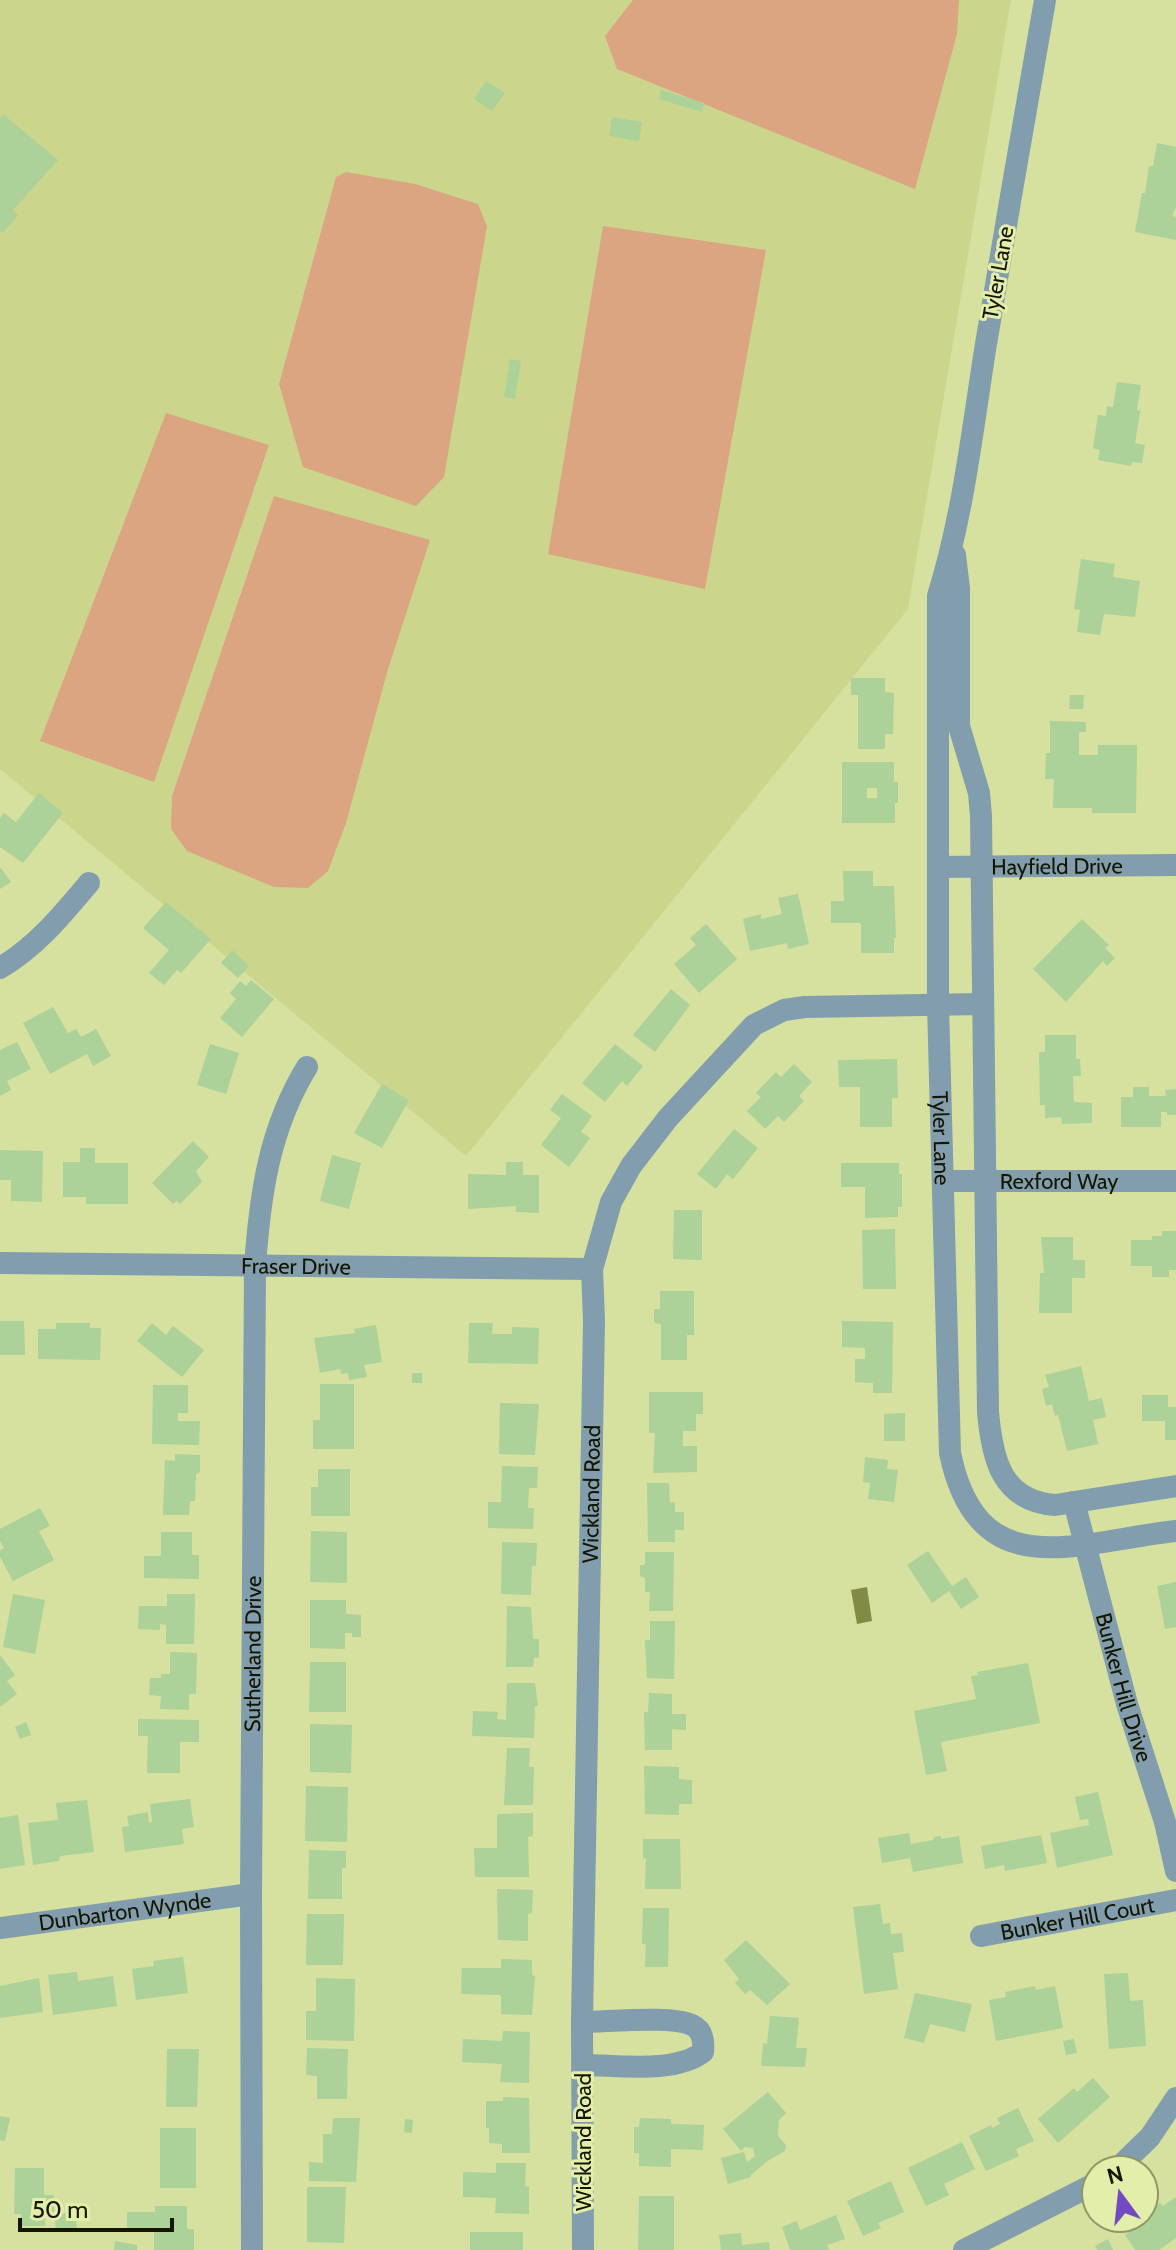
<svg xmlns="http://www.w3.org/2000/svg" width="1176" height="2250" font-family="Cabin,sans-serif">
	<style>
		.built { fill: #cbd68c }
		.green { fill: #daa580 }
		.water { fill: #828b46 }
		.building { fill: #acd199; fill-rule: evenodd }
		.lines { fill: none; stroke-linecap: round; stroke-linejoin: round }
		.street { stroke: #829dad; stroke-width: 22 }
		.labels { text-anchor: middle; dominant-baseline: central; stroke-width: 6; stroke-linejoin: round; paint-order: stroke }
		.street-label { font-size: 22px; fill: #141600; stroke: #e3eeab }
	</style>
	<rect width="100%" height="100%" fill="#d6e09f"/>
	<!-- built -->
	<path class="built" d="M0,0h1011l-103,609 -442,547 -466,-387z"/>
	<!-- green -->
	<path class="green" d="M633,0h326l-2,34 -42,155 -298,-120 -12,-33z
		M346,172l69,12 63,20 9,22 -43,251 -28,29 -113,-39 -24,-83 57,-207z
		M603,226l163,24 -61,339 -157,-35z
		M166,413l103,32 -115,337 -114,-41z
		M274,496l156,44 -42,129 -42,154 -18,48 -20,17 -34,-1 -87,-36 -16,-22 1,-33z"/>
	<!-- water -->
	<path class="water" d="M867,1587l5,34 -15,3 -6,-34z"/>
	<!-- building -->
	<path class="building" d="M486,81l19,12 -13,18 -18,-12z
		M661,90l44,13 -3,9 -43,-13z
		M3,114l55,46 -45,50 5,5 -15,18 -3,-2v-112z
		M612,117l30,5 -3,19 -30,-5z
		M1157,143l19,4v60l-4,9 4,1v23l-41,-8 7,-39h3l4,-27h4z
		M510,359l11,2 -6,38 -11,-2z
		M1117,382l24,3 -4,25 4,1 -1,2 -5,30 10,2 -3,18 -10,-1 -1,4 -33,-6 2,-10 -7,-2 5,-33 8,1 1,-10 6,1z
		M1081,559l34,5 -2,13 27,4 -5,36 -31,-3 -4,21 -23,-3 3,-22 -6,-1z
		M851,678h34v14l9,1 -1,41h-8v15h-27v-54h-7z
		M1070,695h14l-1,14h-14z
		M1050,721l36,1v10h-7v23h19v-10h39l-1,68h-44v-5h-39l1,-29h-9l1,-26h4z
		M842,762h52v20h4v21h-3v20h-53zM867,788h10v10h-10z
		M39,793l24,20 -40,50 -23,-16v-29l4,-5 12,9z
		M0,867l11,15 -11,7z
		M843,871h30v15h21l2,52h-2v15h-33v-30h-30v-22h13z
		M798,894l11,50 -21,5 -1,-6 -37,8 -7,-32 18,-5v5l21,-5 -4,-16z
		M166,902l45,37 -30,34 -4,-3 -13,15 -15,-12 20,-23 -26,-22z
		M1082,919l27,26 -4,3 10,10 -8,8 -4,-5 -37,41 -33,-33z
		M706,924l31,35 -38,34 -25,-29 22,-19 -6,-7z
		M232,950l17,16 -11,12 -17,-15z
		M251,980l23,19 -32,38 -22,-19 16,-19 -6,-6 10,-12 6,5z
		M671,989l19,16 -35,47 -22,-17z
		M53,1007l15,26 8,-4 5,8 15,-8 15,27 -18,10 -6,-12 -37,20 -27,-51z
		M1045,1035h31v24h4l1,17h-8l1,26 18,1v20l-30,1 -1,-7 -16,1v-13h-5l-1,-53h6z
		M17,1042l14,27 -24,12 4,9 -11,6v-46z
		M210,1044l29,9 -13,41 -29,-9z
		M615,1044l28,22 -16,20 -5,-5 -17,21 -23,-19z
		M897,1059l1,39h-6v29h-32v-40h-21l-1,-27z
		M794,1064l18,18 -13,14 5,5 -20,21 -6,-6 -13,13 -18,-18 14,-14 -5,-4 20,-21 5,5z
		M382,1084l27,16 -27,48 -28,-15z
		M1133,1087h16v9h17l-1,-6 11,-1v26h-9v-3h-6v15h-40v-30h12z
		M562,1094l30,22 -11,16 9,6 -21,29 -28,-22 20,-27 -11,-8z
		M734,1129l24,19 -25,31 -6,-5 -11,15 -19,-15z
		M193,1141l16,16 -13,14 6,11 -22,22 -3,-3 -4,3 -21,-21z
		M80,1148h15v15h33v41h-42v-7h-23v-35h17z
		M0,1150l43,1 -1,51 -31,-1v-21h-11z
		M332,1155l29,8 -12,46 -29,-8z
		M506,1162h17v13h16v38l-23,-1v-6l-48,3v-35l38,1z
		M841,1163h58v11h3v33h-4v10l-33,1v-31h-24z
		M674,1210h28v50l-29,-1z
		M895,1229l1,60h-33l-1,-59z
		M1162,1231h14v39h-7v7h-17v-11h-21v-26h21v-4h10z
		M1041,1237h32v23h12v18h-13v35h-33l1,-40h4z
		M660,1291h34v44h-7v25h-26v-36l-7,-1v-14h6z
		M0,1321h24l1,34h-25z
		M842,1321l51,1 -1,71h-19v-10l-18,-1v-23h10v-11l-23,-1z
		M56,1323h34v5h11l-1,32 -62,-1v-30h18z
		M152,1323l14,12 7,-9 31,24 -22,27 -45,-36z
		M469,1323h24l-1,11h20v-7l27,1 -1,36 -70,-1z
		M376,1325l6,37 -18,3 3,12 -18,3 -1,-7 -7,1 -1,-5 -20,4 -6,-35 41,-5 -1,-4z
		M1081,1366l8,35 13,-3 4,19 -13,3 5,24 -31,7 -9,-36 -3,1 -3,-12 -6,2 -4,-17 7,-2 -4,-12z
		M412,1373h10v10h-10z
		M320,1384h34v65h-41v-29h7z
		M153,1385h35v28h-10v8h22l-1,24 -47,-1z
		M649,1392h54v22h-7v17h-13v15h14v26l-44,1 2,-40h-6z
		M1142,1395h26v12h8v33h-11v-19h-23z
		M500,1403l39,1 -4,51 -36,-1z
		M905,1413v28h-21v-27z
		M175,1454l25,1v17l-4,2 -1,27h-5l-1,14h-26l2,-55 10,1z
		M865,1457l23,3 -1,9 11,1 -4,32 -26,-3 2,-16 -7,-1z
		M502,1466l36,1 -1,21h-8l-1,20h6l-1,21 -45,-1v-26h13z
		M318,1469h32v47h-39v-29h7z
		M647,1483h22l1,20 5,-1v10h9v18h-9v12h-27z
		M40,1508l10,18 -11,5 15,29 -41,21 -13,-24v-7l4,-2 -4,-7v-12z
		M311,1531l36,1v51l-37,-1z
		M161,1532h31v23h7v24l-55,-1v-22h17z
		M502,1542l35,1 -1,23h-4l-1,29 -30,-1z
		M928,1551l24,35 14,-9 13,20 -18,12 -12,-18 -17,12 -25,-38z
		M645,1552h29l-1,59h-24l1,-19h-5v-14l-5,-2v-11h5z
		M1176,1582v45l-11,2 -8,-43z
		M13,1594l32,6 -10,54 -32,-7z
		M167,1594h28l-1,50h-28v-19l-6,-1v6l-22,-1 1,-23h28z
		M310,1600h36v14l15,1v22h-9v-4h-7v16l-35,-1z
		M507,1606l24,1 2,32h6v19h-5l-1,9h-27z
		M650,1621h25l-1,58 -27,-1 -2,-38h5z
		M170,1652l27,1 -1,41h-7v16l-29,-1 1,-13 -12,-1 1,-17h11v-4h9z
		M0,1655l15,20 -8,6 10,13 -17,13z
		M310,1662h36v50h-37z
		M1028,1663l12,60 -99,19 6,29 -21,4 -12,-64 62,-12 -5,-23 7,-1 -1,-3z
		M507,1683h28l3,23h-3l-1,32 -62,-2 1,-25 25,1 -1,7 9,1z
		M649,1693l23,1v20h14v16l-14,-1v21h-27l-1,-38h4z
		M138,1719l61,1v22h-19v31h-33l1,-37h-10z
		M26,1722l5,13 -11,4 -5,-12z
		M310,1724l42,1 -1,48 -41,-1z
		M507,1748h23l-1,19h5l-1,38h-29z
		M644,1766l35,1v12l13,1v24h-13v11l-34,-1z
		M306,1786l42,1 -1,55 -42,-1z
		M1098,1792l15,63 -56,13 -7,-35 39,-8 -1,-6 -8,1 -5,-23z
		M190,1799l4,28 -12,2 2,15 -59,8 -3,-25 7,-1 -2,-10 21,-4 1,11 3,-1 -2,-18z
		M87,1800l7,52 -34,4 -1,5 -26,4 -5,-42 30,-3 -2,-17z
		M533,1813v23l-5,1 1,40h-54l-1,-29h23v-34z
		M18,1815l7,50 -25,4v-51z
		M909,1833l2,11 22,-4 1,-3 7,-1v3l18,-3 4,27 -50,9 -3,-14 -28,5 -4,-25z
		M1041,1835l6,28 -42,8 -1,-6 -19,4 -4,-23z
		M643,1839h37l1,50h-36l1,-31 -3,1z
		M309,1850l37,1v17h-4v31h-34z
		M497,1889l36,1 -1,23 -4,1v27l-30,-1z
		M880,1904l3,20 7,-1 1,11 11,-1 2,19 -11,1 5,36 -34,5 -11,-87z
		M643,1908h26l-1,59h-23l1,-23h-4z
		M307,1914h37l-1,51h-37z
		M746,1940l44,44 -23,21 -17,-15 -5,4 -6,-7 -4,-4 4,-4 -15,-19z
		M183,1957l5,36 -52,7 -4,-31 22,-3 -1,-5z
		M501,1959l31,1v15l3,1 -3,39 -31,-1v-19l-40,-1 1,-26h39z
		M77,1972l1,9 35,-5 4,30 -64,9 -5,-40z
		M1128,1973l2,28 13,-1 3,46 -37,3 -5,-75z
		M39,1978l4,34 -43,6v-32z
		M316,1978l39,1 -1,62 -48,-1v-29h10z
		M1035,1986l1,4 19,-4 8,42 -67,13 -7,-41 17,-3 -1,-5z
		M915,1993l57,11 -7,28 -35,-8 -6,19 -20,-5z
		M770,2016l29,2 -3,30h11l-2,19 -44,-1 2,-23 4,1z
		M503,2031l27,1 -1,51 -29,-1 2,-18 -40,-2 1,-23 39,2z
		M1074,2039l3,14 -11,2 -3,-14z
		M307,2048l41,1 -1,50h-30v-23l-11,-1z
		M167,2049h32l-2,58h-31z
		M1093,2078l17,19 -52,46 -20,-24 36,-31 3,4z
		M768,2092l18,21 -7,7 -1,16 8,9 -1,6 -19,11 -15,13v2l-23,7 -7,-26 23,-6 3,10 8,-6 -2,-8 -8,-1 -4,4 -18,-22z
		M503,2097l26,1 1,55h-28v-9l-13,-1v-15h-3v-27h17z
		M1018,2108l16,33 -18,8 3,7 -33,15 -17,-35 22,-11 1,3 8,-4 -3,-6z
		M0,2116l10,2 -5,23 -5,-1z
		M333,2118h27l-4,64 -47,-1v-19l14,1v-29h9z
		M640,2118l31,1v5l33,1 -1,25 -32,-1v18l-32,-1v-13h-5v-26h5z
		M405,2119l8,1 -1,13 -8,-1z
		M160,2128h36v60h-36z
		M962,2142l13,27 -31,15 5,11 -23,11 -18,-38z
		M496,2163h30l-1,23 4,1v27l-34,-1 1,-15 -33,-1v-25l33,1z
		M15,2168h29v27h9l1,2v15h-9v14h-23l-1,-12h-7z
		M891,2181l13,31 -26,11 3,5 -18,8 -16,-35z
		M307,2187h39l-2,56 -37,-1z
		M639,2196h35v54h-36z
		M1176,2197v41l-17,12h-24l-10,-15 19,-13 -3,-4h3v-4l16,-11 3,3z
		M155,2206h32v23h7v21h-40v-18h-27v-20h28z
		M75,2213l2,15 -21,1 -2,-15z
		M836,2215l9,24 -18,6 2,5h-39l-8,-23 15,-6 3,9z
		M470,2232h53v18h-53z
		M741,2233l1,12 27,-3 1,8h-49l-2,-15z
		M1108,2239l5,11h-16l-2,-4z
		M115,2241l22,4v5h-23z"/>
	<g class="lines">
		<!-- street -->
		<g class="street">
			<path id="s1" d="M1045,0c-20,117 -41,233 -60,350 -13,83 -22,165 -47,246v408l12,449c28,136 129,88 226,78"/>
			<path d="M955,555l4,33v138l20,67 2,23 7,596c4,46 13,89 67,93l121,-19"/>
			<path id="s2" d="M939,867l237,-2"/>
			<path d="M0,968c36,-21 62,-53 89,-85"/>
			<path id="s3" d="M943,1181h233"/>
			<path id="s4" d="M0,1263l592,6"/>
			<path id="s5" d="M1074,1502l53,202 38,118 11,49"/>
			<path id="s6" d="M0,1928l251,-34"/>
			<path id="s7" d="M981,1936l195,-36"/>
			<path d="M582,2022c25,0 91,-7 110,3 11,5 12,17 11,27 -29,22 -85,13 -120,13"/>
			<path d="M1116,2170l34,-33 26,-39"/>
			<path id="s8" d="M252,2250l-1,-356 4,-628c5,-71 14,-137 52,-199"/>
			<path id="s9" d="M583,2250l-1,-228 12,-701 -2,-52 19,-67 20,-36 37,-48 86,-93 30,-15 21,-3 178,-3"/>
			<path d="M964,2250l132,-67"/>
		</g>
	</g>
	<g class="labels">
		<!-- street labels -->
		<g class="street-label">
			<text transform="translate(998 273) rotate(-80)">Tyler Lane</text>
			<text stroke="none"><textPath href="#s2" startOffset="118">Hayfield Drive</textPath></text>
			<text stroke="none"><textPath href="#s1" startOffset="1148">Tyler Lane</textPath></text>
			<text stroke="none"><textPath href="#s3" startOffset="116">Rexford Way</textPath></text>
			<text stroke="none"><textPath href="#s4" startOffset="296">Fraser Drive</textPath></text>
			<text stroke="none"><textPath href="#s9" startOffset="756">Wickland Road</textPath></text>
			<text stroke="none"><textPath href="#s8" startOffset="596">Sutherland Drive</textPath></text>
			<text stroke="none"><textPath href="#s5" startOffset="192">Bunker Hill Drive</textPath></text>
			<text stroke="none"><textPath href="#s6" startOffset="126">Dunbarton Wynde</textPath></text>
			<text stroke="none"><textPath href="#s7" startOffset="98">Bunker Hill Court</textPath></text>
			<text transform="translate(583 2142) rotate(-90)">Wickland Road</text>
		</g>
	</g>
	<!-- north arrow -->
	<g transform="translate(1120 2194) rotate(345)"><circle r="38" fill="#e3eeab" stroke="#909867" stroke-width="2"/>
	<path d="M0-6L14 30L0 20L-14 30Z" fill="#734ac3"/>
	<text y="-12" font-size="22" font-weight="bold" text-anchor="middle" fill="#141600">N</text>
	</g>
	<!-- scale -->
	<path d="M20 2218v12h152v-12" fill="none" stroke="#141600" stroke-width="4"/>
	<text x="32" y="2218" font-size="24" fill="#141600" stroke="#e3eeab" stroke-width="6" paint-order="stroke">50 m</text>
</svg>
